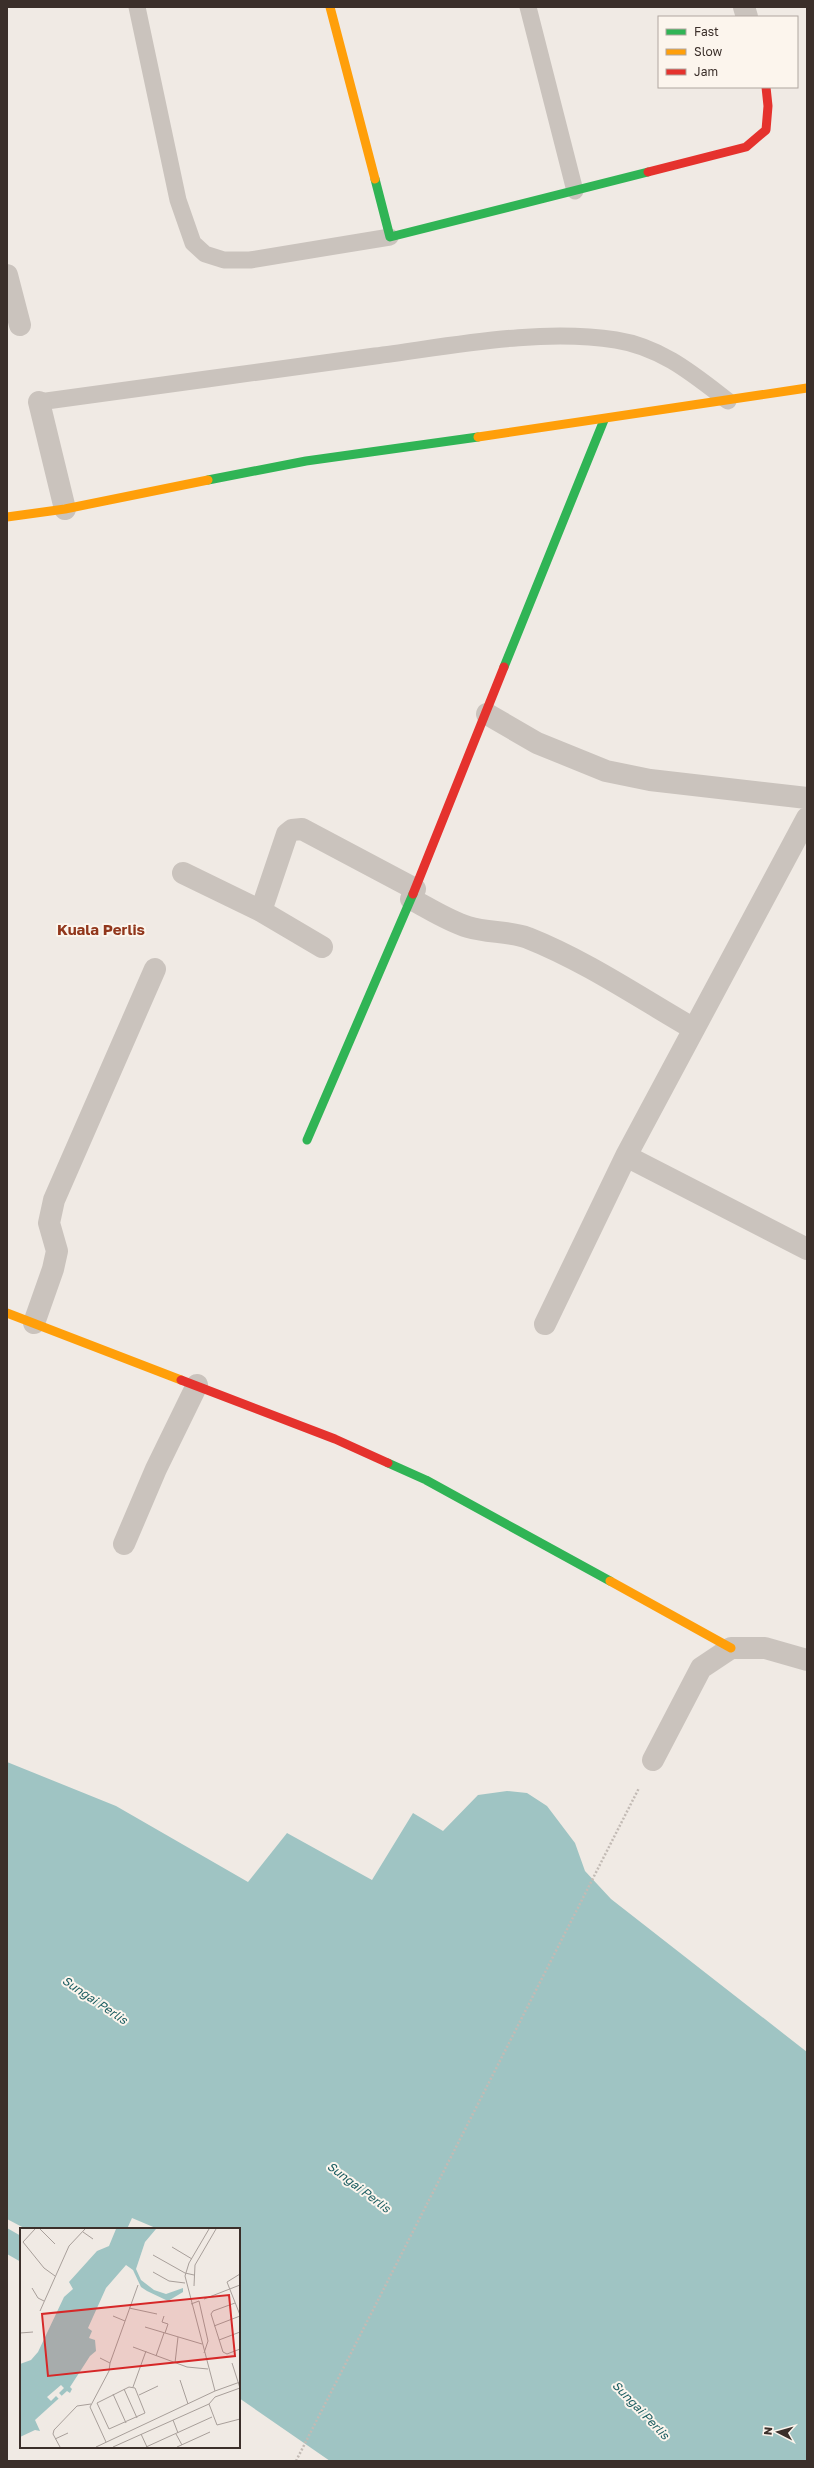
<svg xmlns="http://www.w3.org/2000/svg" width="814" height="2468" font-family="'Golos Text',sans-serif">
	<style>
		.water { fill: #9fc4c3 }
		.pier { fill: #f0eae4 }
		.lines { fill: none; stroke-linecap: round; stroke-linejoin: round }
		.path { stroke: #c3bbb5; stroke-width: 2.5; stroke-dasharray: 2 2; stroke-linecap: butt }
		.lane { stroke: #cac3bd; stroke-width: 17 }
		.street { stroke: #cac3bd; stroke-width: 22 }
		.fast { stroke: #30b455; stroke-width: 9 }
		.slow { stroke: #ff9f0a; stroke-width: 9 }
		.jam { stroke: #e5322d; stroke-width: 9 }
		.labels { text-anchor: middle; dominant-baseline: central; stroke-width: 4; stroke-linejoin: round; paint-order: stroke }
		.water-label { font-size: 12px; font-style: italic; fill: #1b5d61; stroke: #fcf5ed }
		.district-label { font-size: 15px; font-weight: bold; fill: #91371c; stroke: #fcf5ed }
		.inset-road { fill: none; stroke: #a89f9a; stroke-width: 1 }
		.view { fill: #d62828; fill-opacity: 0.15; stroke: #d62828; stroke-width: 2 }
		.inset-edge { fill: none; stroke: #3b2f2a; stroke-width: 2 }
	</style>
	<rect width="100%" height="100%" fill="#f0eae4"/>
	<!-- water -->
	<path class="water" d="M7,1762l109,44 132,76 39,-49 85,47 41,-67 30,18 35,-36 29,-4 20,2 20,13 28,37 10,28 26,28 196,153v409h-477l-91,-63v-169h-218v33l-14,-8z"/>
	<!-- pier -->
	<path class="pier" d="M132,2218l26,11h-31z
		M7,2219l19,10h-5v7l-14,-8z"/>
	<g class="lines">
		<!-- path -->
		<path class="path" d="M296,2461l343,-673"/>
		<!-- lane -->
		<path class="lane" d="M137,7l41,193 15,43 12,11 19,6h26l140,-23
			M528,7l47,184
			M39,402c112,-15 224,-31 336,-46 77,-10 164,-28 241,-16 45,7 77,34 112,61"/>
		<!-- street -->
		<path class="street" d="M744,7l3,10
			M7,275l13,50
			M39,402l26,107
			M487,714l50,29 69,28 44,9 157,18
			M183,873l78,38 26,-77 5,-4 10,-1 113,60
			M411,899c19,10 37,22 57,28 20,6 41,4 60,11 58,23 112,60 166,91
			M261,911l61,36
			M626,1156l181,93
			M34,1323l19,-54 4,-18 -8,-28 5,-23 101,-231
			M545,1324l81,-168 181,-338
			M124,1544l32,-75 41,-84
			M653,1760l48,-92 30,-20h34l42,12"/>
		<!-- fast -->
		<path class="fast" d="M375,179l15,58 258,-65
			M208,480l98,-19 172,-24
			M504,667l100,-247
			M307,1140l106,-246
			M388,1463l38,17 184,101"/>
		<!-- slow -->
		<path class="slow" d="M330,7l45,172
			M478,437l329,-49
			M7,517l58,-8 143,-29
			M7,1313l174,67
			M610,1581l121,67"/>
		<!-- jam -->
		<path class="jam" d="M648,172l98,-25 20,-17 2,-24 -2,-19
			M413,894l91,-227
			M181,1380l154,59 53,24"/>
	</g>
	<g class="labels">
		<!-- water labels -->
		<g class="water-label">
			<text transform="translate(95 2000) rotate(34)">Sungai Perlis</text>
			<text transform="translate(359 2187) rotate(37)">Sungai Perlis</text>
			<text transform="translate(641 2410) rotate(46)">Sungai Perlis</text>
		</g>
		<!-- district labels -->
		<g class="district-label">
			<text x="101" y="929">Kuala Perlis</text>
		</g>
	</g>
	<!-- overview -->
	<g transform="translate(20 2228)">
		<rect width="220" height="220" fill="#f0eae4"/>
		<path d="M96,1h40l-11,13 -9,27 5,11 13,10 12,4 17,-6v4l-15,9 -21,-10 -6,-4 -8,-17 -7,-5 -20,23 -18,40 4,3 -3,7 6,2 1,11 -6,5 -20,31 2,2 -2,4 -3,-2 -32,29 5,11 -5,-1 -15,7v-73l11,-4 7,-8 26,-55 9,-8 -4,-7 28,-31 12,-5z" fill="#9fc4c3"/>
		<path d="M41,157l3,3 -5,5 3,3 -3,3 -3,-3 -5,5 -4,-4z" fill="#f0eae4"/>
		<path class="inset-road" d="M15,1l-12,13 21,26 11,8M20,1l15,15M63,4l10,7M152,19l20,12M133,27l32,18 9,2M133,44l16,9 16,2M220,46l-13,8 13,33M174,58l1,-21 21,-36M12,60l6,10 6,3M184,71l36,-14M215,75l-22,8 -2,3 12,38 4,2 13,-5M171,76l8,-3 9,40 -4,12M109,80l28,6M20,83l29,-65 16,-17M93,88l12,5M144,88l-2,6 6,2 -3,9M194,98l26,-10M125,99l57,17M0,105l13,-1M199,112l21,-8M113,119l54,20 21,2M136,128l8,-23M80,130l10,5 -1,8 -19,36 16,35M90,135l28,-78M155,135l3,-26M212,135l8,25M160,152l8,24M109,159l6,1 10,25 -36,16 -12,-26zM113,159l13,-36M104,161l13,29M195,163l25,-9M93,166l13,29M119,167l19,-9M189,176l8,21 23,-6M153,192l5,13M121,206l6,13M156,206l6,11M35,211l13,-6M40,219l-7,-13 1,-4 23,-24 14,-2M76,219l119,-56 -30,-115 4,-13 20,-34M93,219l96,-43 6,-7 25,-9M126,219l66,-30M157,219l33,-15"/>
		<path class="view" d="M209,67l6,61 -187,20 -6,-62z"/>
		<rect width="220" height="220" class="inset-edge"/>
	</g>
	<!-- border -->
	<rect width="814" height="2468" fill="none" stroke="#3b2f2a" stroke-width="16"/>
	<!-- legend -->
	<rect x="658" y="16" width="140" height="72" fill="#fcf5ed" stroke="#afa69f"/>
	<rect x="666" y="29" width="20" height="6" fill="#30b455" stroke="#afa69f"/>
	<text x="694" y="36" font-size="12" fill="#3b2f2a">Fast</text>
	<rect x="666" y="49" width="20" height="6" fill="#ff9f0a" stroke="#afa69f"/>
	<text x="694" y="56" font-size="12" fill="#3b2f2a">Slow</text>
	<rect x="666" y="69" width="20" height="6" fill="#e5322d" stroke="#afa69f"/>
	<text x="694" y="76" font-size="12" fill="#3b2f2a">Jam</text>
	<!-- north arrow -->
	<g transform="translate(778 2432) rotate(276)" stroke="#fcf5ed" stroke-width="3" paint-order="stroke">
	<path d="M0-3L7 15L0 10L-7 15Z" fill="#3b2f2a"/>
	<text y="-6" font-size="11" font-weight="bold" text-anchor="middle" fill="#3b2f2a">N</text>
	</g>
</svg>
